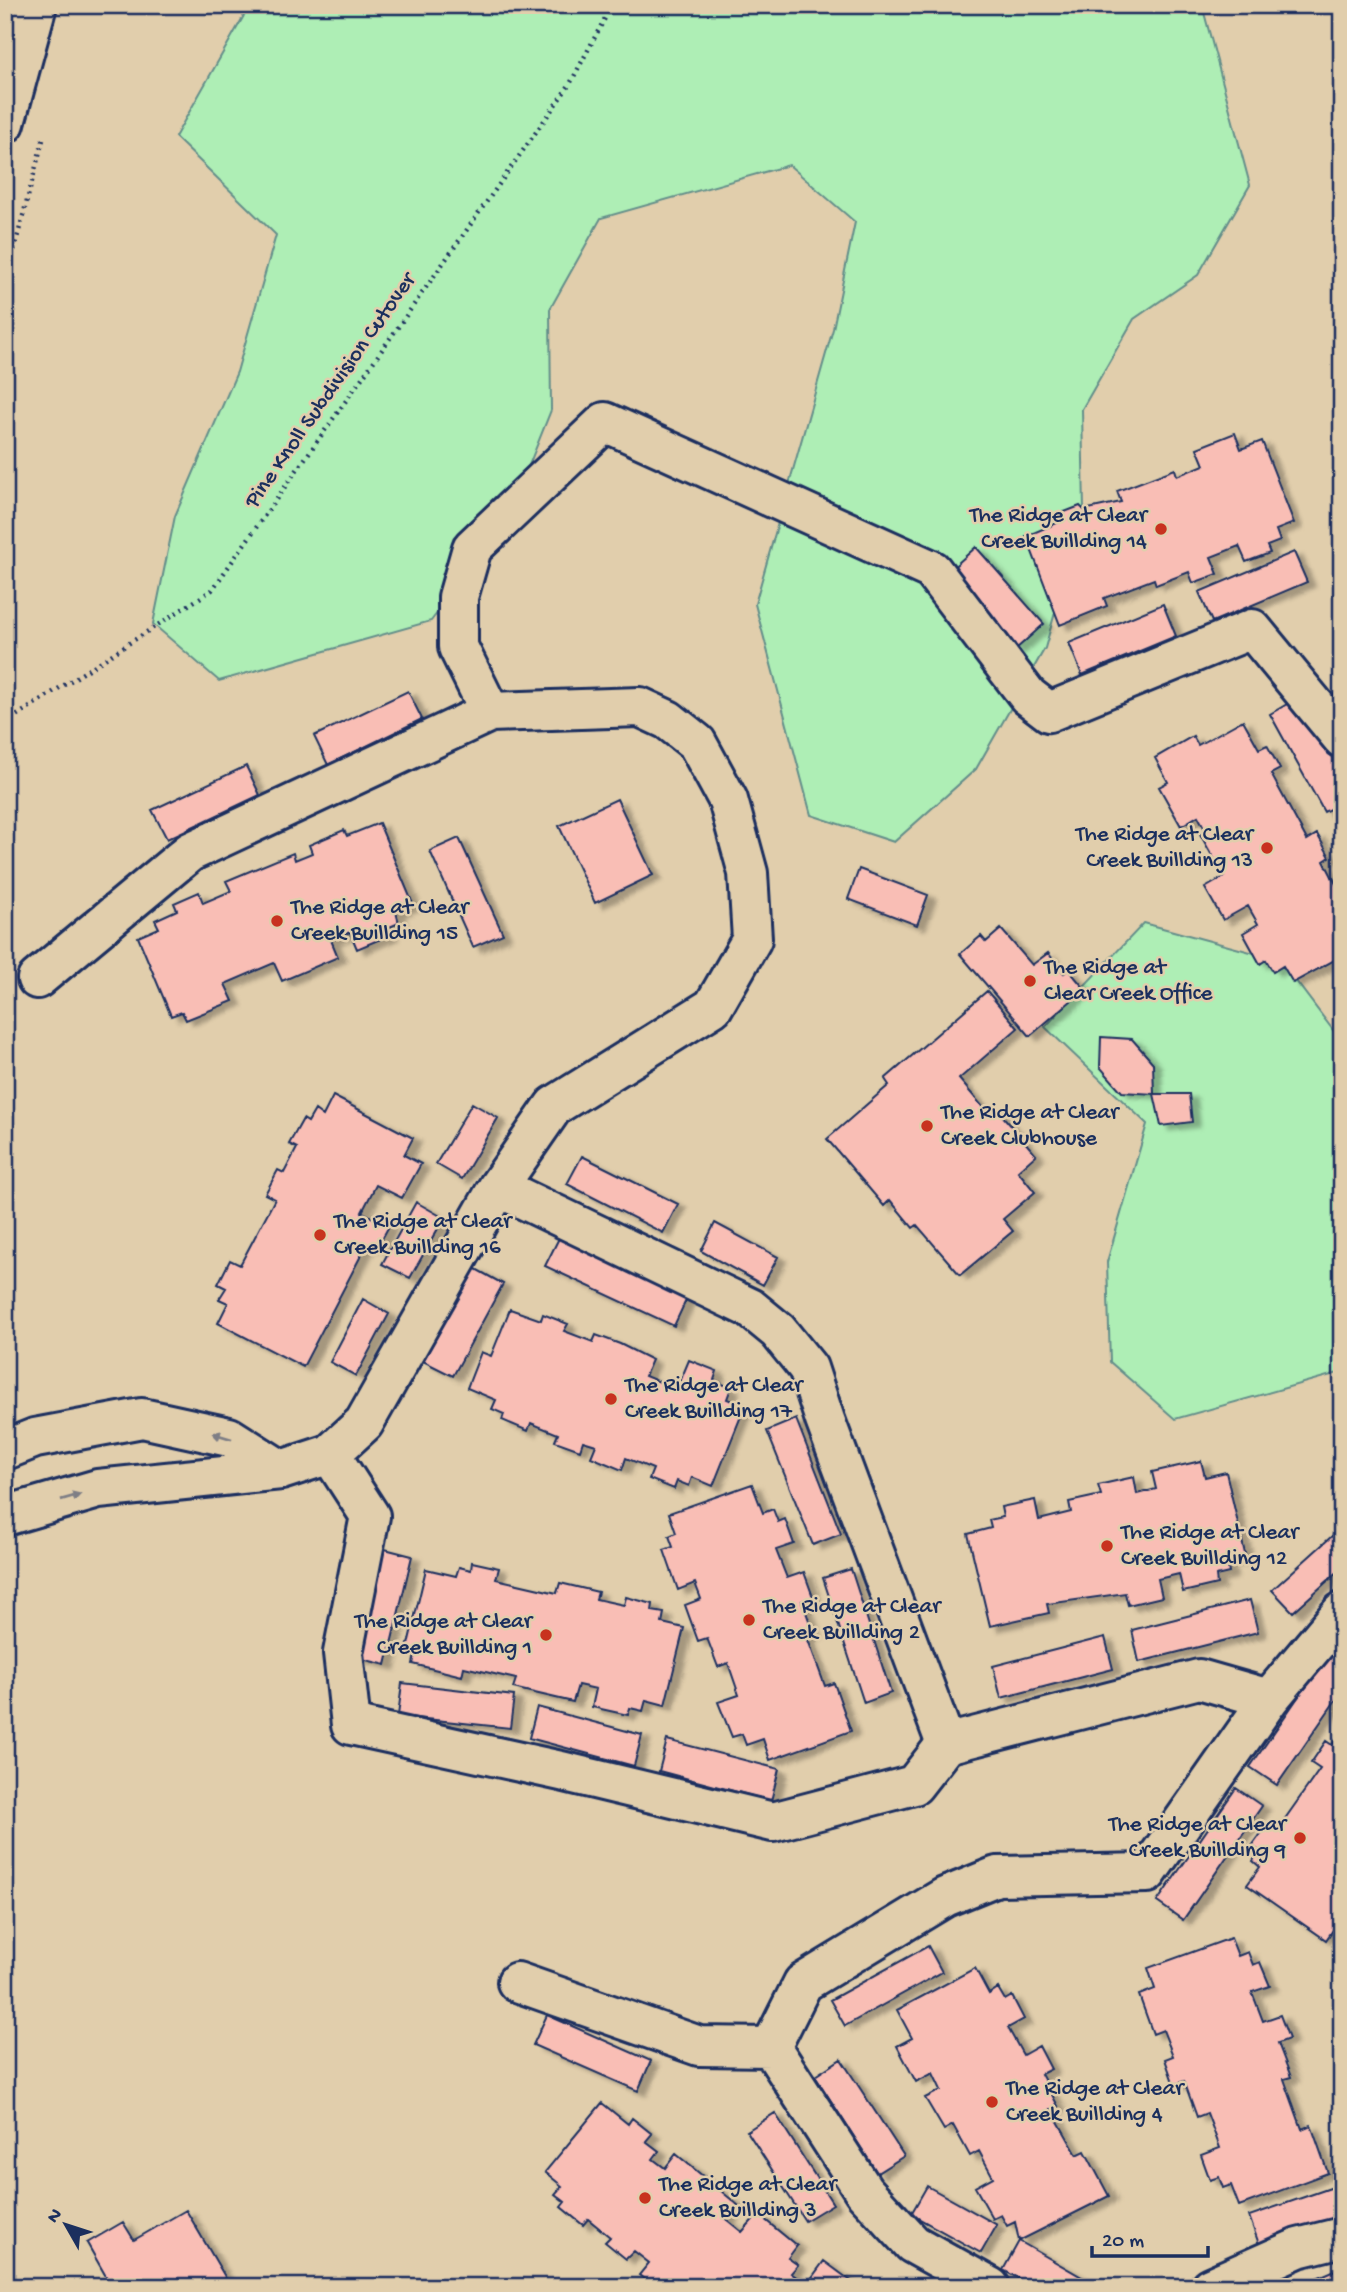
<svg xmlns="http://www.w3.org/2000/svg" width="1347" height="2292" font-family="'Gochi Hand',sans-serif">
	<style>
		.green { fill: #aeeeb5; stroke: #648e8a; stroke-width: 2 }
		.building { fill: #f9beb5; stroke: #1b2f5e; stroke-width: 2; filter: url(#shadow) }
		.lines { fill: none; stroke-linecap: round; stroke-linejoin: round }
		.minor-casing { stroke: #1b2f5e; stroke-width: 44 }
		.path { stroke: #1b2f5e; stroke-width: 4.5; stroke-dasharray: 2 5; stroke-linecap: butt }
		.minor { stroke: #e1ceac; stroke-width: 38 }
		.oneway { fill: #7e7e85 }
		.poi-dot { fill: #c8321e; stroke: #e1ceac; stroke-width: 2.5 }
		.labels { text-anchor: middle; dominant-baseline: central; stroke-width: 5; stroke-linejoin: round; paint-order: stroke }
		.street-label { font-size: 23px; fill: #1b2f5e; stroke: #e1ceac }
		.poi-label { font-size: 23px; fill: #1b2f5e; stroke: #e1ceac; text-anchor: start }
	</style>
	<defs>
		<filter id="shadow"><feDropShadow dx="8" dy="4.5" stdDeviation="2" flood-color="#0004"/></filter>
	</defs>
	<rect width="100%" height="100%" fill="#e1ceac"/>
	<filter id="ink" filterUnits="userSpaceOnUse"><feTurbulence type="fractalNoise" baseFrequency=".0143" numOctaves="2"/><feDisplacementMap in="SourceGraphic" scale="14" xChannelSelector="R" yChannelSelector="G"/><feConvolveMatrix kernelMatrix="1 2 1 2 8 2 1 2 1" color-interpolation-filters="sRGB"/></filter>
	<g filter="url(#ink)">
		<!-- green -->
		<path class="green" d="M250,5h952l48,180 -52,90 -64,44 -52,90 2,101 -39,138 -69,121 -82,73 -83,-27 -56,-211 78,-275 22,-107 -66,-57 -188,53 -51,91 1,101 -45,113 -75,98 -212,60 -66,-57 22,-108 62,-144 39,-137 -101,-98z
			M1144,923l136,37 62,82v330l-167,47 -65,-57 -3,-100 40,-138 -102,-97z"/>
		<!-- building -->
		<path class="building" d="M1235,433l6,16 21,-8 32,82 -18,7 4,11 -13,5 3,7 -24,9 -7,-16 -28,11 7,17 -25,9 -4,-11 -33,13 -2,-6 -50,19 3,8 -47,19 -34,-89 31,-13 -3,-7 26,-10 4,4 37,-8 -4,-11 58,-22 2,7 27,-11 -7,-17z
			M976,547l68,77 -28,25 -68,-77z
			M1294,552l13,30 -95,40 -13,-30z
			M1163,604l13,32 -94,39 -13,-32z
			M408,691l14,28 -94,46 -14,-29z
			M1301,696l41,75v32l-18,9 -54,-98z
			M1243,720l16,29 8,-4 13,24 -9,5 36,66 10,-6 13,23 -6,4 13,25 5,-3v73l-49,27 -10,-17 -10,6 -7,-12 -6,4 -17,-31 15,-9 -10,-18 -25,14 -18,-32 19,-11 -24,-43 6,-3 -8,-15 -17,10 -22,-39 9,-5 -13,-24 38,-22 5,9z
			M246,766l14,29 -93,44 -15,-29z
			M617,799l36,76 -58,28 -36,-77z
			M379,823l34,81 -17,8 3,11 -12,5 3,7 -33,14 -7,-17 -19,8 7,17 -56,24 -8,-18 -49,21 8,17 -47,19 -4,-8 -11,4 -33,-79 21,-9 -4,-8 22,-10 -3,-7 25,-11 4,11 28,-12 -5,-10 67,-28 2,7 17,-7 -3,-8 35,-15 3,6z
			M459,838l44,96 -30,13 -43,-96z
			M859,869l69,26 -11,30 -69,-26z
			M1001,929l31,36 16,-12 16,20 4,-4 17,20 -55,47 -70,-82 21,-18 5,6z
			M987,991l31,37 -59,51 29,34 7,-6 41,48 -18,16 17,21 -32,27 10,12 -53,44 -43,-50 -4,3 -23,-28 -6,6 -57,-67 62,-54 -4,-6z
			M1101,1037l31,2 21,24 1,31 -32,-2 -22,-25z
			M1154,1094h35l3,28 -31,4z
			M333,1096l80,42 -9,17 17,9 -19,34 -26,-13 -14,27 27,14 -12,22 -10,-4 -64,123 -85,-44 10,-20 -9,-4 7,-11 -8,-4 12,-24 10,5 35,-66 -10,-5 13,-24 6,3 13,-25 -8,-4 14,-25 5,3 7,-12 8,6z
			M472,1103l26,15 -36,61 -26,-15z
			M582,1156l96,48 -15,29 -96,-49z
			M416,1202l28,16 -34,60 -28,-14z
			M715,1223l63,34 -15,28 -62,-34z
			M560,1236l128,60 -14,30 -129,-60z
			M474,1268l29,16 -50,92 -30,-15z
			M363,1299l26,15 -33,62 -26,-14z
			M510,1309l31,11 2,-6 25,10 -4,7 29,11 3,-7 24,9 32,16 -7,16 32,13 12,-29 28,11 -3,9 17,8 -4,11 18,7 -32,80 -21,-9 -3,9 -12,-5 -3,8 -25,-10 4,-10 -27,-11 -4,12 -31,-13 5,-12 -13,-4 -3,9 -25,-9 3,-7 -27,-11 -3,8 -26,-11 2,-6 -12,-5 4,-9 -29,-12 14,-36 10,4z
			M796,1419l45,115 -28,11 -46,-114z
			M1201,1461l4,16 21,-5 20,86 -19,4 2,11 -13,3 1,8 -34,8 -4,-18 -21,5 4,18 -34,8 -3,-12 -78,11 2,9 -59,13 -22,-92 23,-6 -2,-8 14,-3 -2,-10 34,-7 4,20 32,-8 -2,-10 32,-7 -3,-10 36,-8 3,17 19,-5 -4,-17z
			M752,1484l11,29 10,-4 5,13 7,-3 9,25 -18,6 11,28 17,-6 9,25 -11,4 12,33 -7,3 18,49 9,-3 17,48 -81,29 -7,-21 -17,6 -4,-11 -10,3 -14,-35 21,-7 -11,-32 -10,4 -11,-29 -9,3 -13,-36 16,-6 -6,-16 -17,7 -14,-40 9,-3 -4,-11 7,-3 -7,-20z
			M1342,1527v41l-49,44 -21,-22z
			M381,1548l31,8 -26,109 -32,-8z
			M472,1562l27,6 -3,11 61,14 3,-10 38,9 -2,7 28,6 2,-8 27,7 -1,7 12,2 -2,10 22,5 -19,77 -19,-5 -3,11 -13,-3 -2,7 -36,-8 4,-18 -18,-4 -5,17 -60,-14 3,-9 -52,-12 -2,9 -49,-12 2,-9 -9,-2 20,-84 30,7 3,-9 12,3z
			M851,1569l40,124 -27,10 -41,-125z
			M1250,1600l8,32 -119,30 -7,-32z
			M1105,1637l8,32 -112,29 -8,-32z
			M1330,1651l12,8v32l-65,94 -27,-18z
			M402,1683l112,13 -4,32 -112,-12z
			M537,1707l105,28 -8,31 -105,-28z
			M1342,1731v186l-16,23 -79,-55 13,-18 -7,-6 6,-10 -7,-5 16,-22 9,6 43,-61 -9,-6 15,-22 6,4z
			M667,1740l112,29 -8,32 -112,-30z
			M1236,1788l26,18 -79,114 -26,-18z
			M1231,1938l7,18 10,-4 5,13 7,-3 10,24 -18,6 11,29 17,-6 9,24 -11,4 13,34 -7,2 18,50 9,-4 17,48 -89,33 -8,-21 -8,3 -4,-11 -9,3 -9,-25 19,-7 -13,-35 -10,4 -13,-36 -10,4 -9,-26 8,-3 -10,-26 -10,4 -14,-39 16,-6 -7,-21z
			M928,1946l14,26 -97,54 -15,-26z
			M975,1968l14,26 9,-6 7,12 7,-4 12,23 -16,9 15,27 16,-9 12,23 -10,5 17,32 -7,3 26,46 8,-4 24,45 -90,45 -4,-19 -8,4 -6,-11 -8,4 -18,-32 18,-10 -14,-26 -9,5 -17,-31 -9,5 -19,-32 16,-8 -8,-17 -17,9 -19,-36 15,-8 -15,-28z
			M547,2015l104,46 -13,30 -105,-46z
			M841,2059l63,97 -27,17 -62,-97z
			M602,2103l26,21 4,-6 20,16 -6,7 13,10 -6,8 12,9 11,-14 62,51 -12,14 16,13 16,-18 39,32 -9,12 10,7 -7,8 8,6 -7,8h-115l-5,-4 -3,4h-15l-15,-12 10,-12 -15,-12 -8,8 -21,-17 5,-5 -22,-18 -5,6 -22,-18 4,-5 -10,-8 7,-8 -17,-14z
			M775,2113l58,91 -28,17 -58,-90z
			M1342,2184v35l-82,28 -11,-31z
			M927,2186l70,39 -16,28 -70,-39z
			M186,2210l45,77h-119l-25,-44 36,-21 11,18z
			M1019,2241l73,42 -2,4h-56l-31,-17z
			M824,2261l27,20 -5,6h-41z
			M1342,2267v20h-46z"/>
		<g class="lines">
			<!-- minor casing -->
			<g class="minor-casing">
				<path id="minor" d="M5,123l32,-118
					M490,712l-32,-65v-50l14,-49 133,-126 327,148 96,126 21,16 203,-83 90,109
					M5,1450l30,-12 107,-20 87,19 52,33
					M330,1454l40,62 -27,137 8,72 210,46 212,51 141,-37 32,-41 -121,-324 -17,-52 -30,-37 -28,-23 -252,-121
					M5,1516l93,-27 183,-19 49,-16 34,-31 134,-236 56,-81 159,-99 39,-68 -4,-66 -20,-73 -31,-57 -29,-23 -28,-13 -150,5 -300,140 -153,127
					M1269,1699l73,-87
					M517,1982l182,64 72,1 32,-64 142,-86 52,-21 150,-3 122,-174 -70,-20 -253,65
					M771,2047l93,144 49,53 77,43
					M1210,2287l88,-39 44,-11"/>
			</g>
			<!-- path -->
			<path class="path" d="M5,284l39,-148
				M5,723l207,-133 358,-506 42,-79"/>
			<!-- minor -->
			<use href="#minor" class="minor"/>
		</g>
		<!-- one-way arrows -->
		<defs><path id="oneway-solid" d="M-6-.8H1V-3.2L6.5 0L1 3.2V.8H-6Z" transform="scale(1.75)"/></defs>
		<g class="oneway">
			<use href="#oneway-solid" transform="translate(222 1436) rotate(-163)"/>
			<use href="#oneway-solid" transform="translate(71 1497) rotate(-16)"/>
		</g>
	</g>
	<!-- markers -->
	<g class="poi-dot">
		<circle cx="1161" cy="529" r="7"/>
		<circle cx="1267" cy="848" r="7"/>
		<circle cx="277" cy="921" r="7"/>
		<circle cx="1030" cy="981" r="7"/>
		<circle cx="927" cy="1126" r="7"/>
		<circle cx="320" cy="1235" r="7"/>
		<circle cx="611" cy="1399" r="7"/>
		<circle cx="1107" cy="1546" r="7"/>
		<circle cx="749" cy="1620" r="7"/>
		<circle cx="546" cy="1635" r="7"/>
		<circle cx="1300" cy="1838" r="7"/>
		<circle cx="992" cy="2102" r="7"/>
		<circle cx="645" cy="2198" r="7"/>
	</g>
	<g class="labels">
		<!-- street labels -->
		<g class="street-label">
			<text transform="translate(331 391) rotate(-55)">Pine Knoll Subdivision Cutover</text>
		</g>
		<!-- poi labels -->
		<g class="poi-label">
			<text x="1147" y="516" text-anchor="end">The Ridge at Clear<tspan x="1147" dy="26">Creek Buillding 14</tspan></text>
			<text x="1253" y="835" text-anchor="end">The Ridge at Clear<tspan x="1253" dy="26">Creek Buillding 13</tspan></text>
			<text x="291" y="908">The Ridge at Clear<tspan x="291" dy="26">Creek Buillding 15</tspan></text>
			<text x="1044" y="968">The Ridge at<tspan x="1044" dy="26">Clear Creek Office</tspan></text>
			<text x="941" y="1113">The Ridge at Clear<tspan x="941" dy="26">Creek Clubhouse</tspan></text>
			<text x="334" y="1222">The Ridge at Clear<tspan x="334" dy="26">Creek Buillding 16</tspan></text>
			<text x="625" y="1386">The Ridge at Clear<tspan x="625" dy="26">Creek Buillding 17</tspan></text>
			<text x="1121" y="1533">The Ridge at Clear<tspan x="1121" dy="26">Creek Buillding 12</tspan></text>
			<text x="763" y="1607">The Ridge at Clear<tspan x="763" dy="26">Creek Buillding 2</tspan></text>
			<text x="532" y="1622" text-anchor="end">The Ridge at Clear<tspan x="532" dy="26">Creek Buillding 1</tspan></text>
			<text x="1286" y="1825" text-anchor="end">The Ridge at Clear<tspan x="1286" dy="26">Creek Buillding 9</tspan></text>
			<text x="1006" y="2089">The Ridge at Clear<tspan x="1006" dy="26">Creek Buillding 4</tspan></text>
			<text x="659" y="2185">The Ridge at Clear<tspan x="659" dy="26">Creek Buillding 3</tspan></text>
		</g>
	</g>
	<!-- margin -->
	<rect width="1347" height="2292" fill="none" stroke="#e1ceac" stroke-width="28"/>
	<rect x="14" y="14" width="1319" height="2264" fill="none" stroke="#1b2f5e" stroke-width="2.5" filter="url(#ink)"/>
	<!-- north arrow -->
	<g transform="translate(66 2225) rotate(309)" stroke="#e1ceac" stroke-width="5" paint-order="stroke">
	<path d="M0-5L12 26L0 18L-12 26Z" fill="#1b2f5e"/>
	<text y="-10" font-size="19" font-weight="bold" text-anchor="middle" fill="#1b2f5e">N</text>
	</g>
	<!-- scale -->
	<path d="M1092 2246v10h116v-10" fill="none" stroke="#1b2f5e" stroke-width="3.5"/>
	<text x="1102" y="2246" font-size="21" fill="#1b2f5e" stroke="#e1ceac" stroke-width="5" paint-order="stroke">20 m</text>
</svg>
